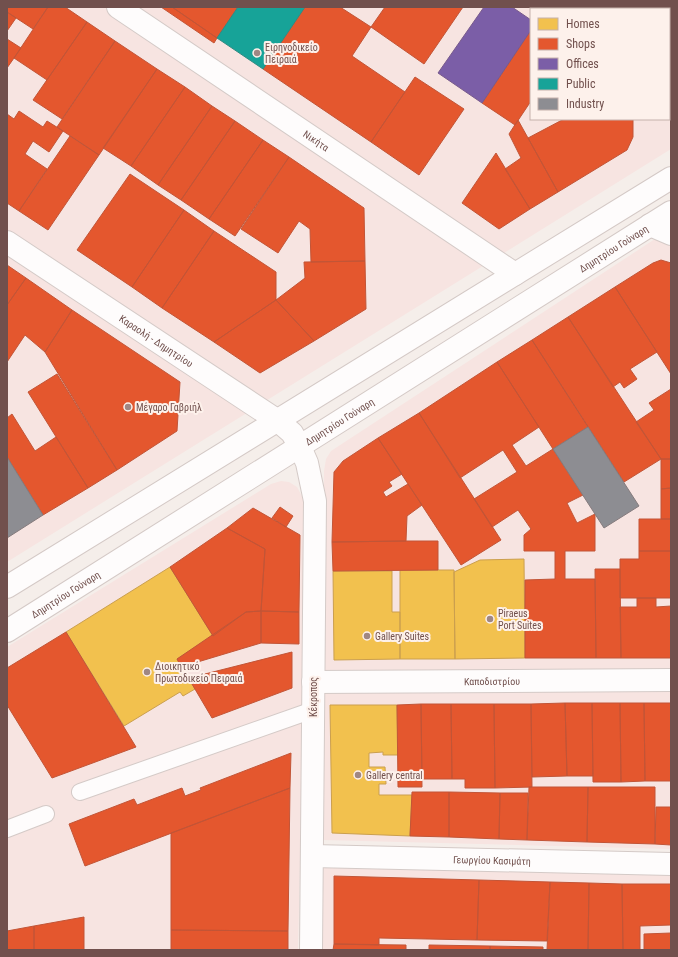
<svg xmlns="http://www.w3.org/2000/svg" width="678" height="957" font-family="'Roboto Condensed',sans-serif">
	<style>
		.commercial { fill: #f7e4e1; fill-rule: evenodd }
		.homes { fill: #f2c14e; stroke: #cb9f4e }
		.shops { fill: #e4572e; stroke: #c25537 }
		.offices { fill: #7b5ea7; stroke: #785a8c }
		.public { fill: #17a398; stroke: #328a82 }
		.industry { fill: #8d8d92; stroke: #857b7d }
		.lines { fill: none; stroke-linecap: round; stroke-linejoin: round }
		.service-casing { stroke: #d4cac7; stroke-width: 18 }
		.pedestrian-casing { stroke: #d4cac7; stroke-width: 24 }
		.minor-casing { stroke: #d4cac7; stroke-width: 24 }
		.tertiary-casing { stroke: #d4cac7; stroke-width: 24 }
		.secondary-casing { stroke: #d4c9c6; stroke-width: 24 }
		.service { stroke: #fefcfc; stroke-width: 16 }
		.pedestrian { stroke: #fefcfc; stroke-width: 22 }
		.minor { stroke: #fefcfc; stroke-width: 22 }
		.tertiary { stroke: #fefcfc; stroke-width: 22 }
		.secondary { stroke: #fefcfc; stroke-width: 22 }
		.poi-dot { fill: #9f8784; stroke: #fdf1eb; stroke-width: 1.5 }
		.labels { text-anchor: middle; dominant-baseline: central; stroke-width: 4; stroke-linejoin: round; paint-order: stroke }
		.poi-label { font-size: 10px; fill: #71504d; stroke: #fdf1eb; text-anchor: start }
		.street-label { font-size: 10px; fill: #71504d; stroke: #fdf1eb }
	</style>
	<rect width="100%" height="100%" fill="#f5eeea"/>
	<!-- commercial -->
	<path class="commercial" d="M7,7h664v142l-664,413zM531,9h138v110h-138z
		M655,239l16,2v608l-349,-9 2,-369 2,-12 5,-8z
		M281,481l8,1 8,5 8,15v146l-7,302h-291v-303l264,-163z
		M323,866l348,6v78h-348z"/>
	<!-- homes -->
	<path class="homes" d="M524,559l1,99 -70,1 -1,-87 26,-12z
		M170,567l43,69 -36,23 18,30 -12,7 -3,-4 -56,34 -58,-94z
		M400,570h54l1,89h-55z
		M333,571h59v41h8v47l-66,1z
		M330,705h67l1,50h-15v-3l-14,1v14h16l1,17h-7v11h33l-2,41 -78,-3z"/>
	<!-- shops -->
	<path class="shops" d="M7,7h41l-15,22 -26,-17z
		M48,7h17l22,15 -40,58 -33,-22z
		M161,7h11l45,31 -3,5z
		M172,7h66l-21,31z
		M305,7h35l31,20 -19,29 53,36 -34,50 -108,-73z
		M385,7h78l-39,57 -53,-37z
		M615,7h56v5l-2,1v-4h-51z
		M7,12l9,6 -9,13z
		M671,12v33l-2,-2v-30z
		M87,22l28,19 -53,78 -29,-19z
		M531,30v71l-16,24 -33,-22z
		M7,39l14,9 -14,20z
		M115,41l42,28 -58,86 -42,-28z
		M157,69l28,18 -54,79 -28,-18z
		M415,77l49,32 -45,66 -48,-33z
		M185,87l27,19 -54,79 -27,-19z
		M212,106l23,15 -54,79 -23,-15z
		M19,111l24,16 4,-6 16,10 -14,21 -16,-11 -8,13 22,15 -28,42 -12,-8v-89l7,5z
		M633,119v18l-6,13 -69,42 -30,-54 36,-19z
		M518,120l40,72 -28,17 -25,-40 16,-11 -12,-24z
		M235,121l28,19 -54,79 -28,-19z
		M70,136l29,19 -51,75 -29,-19z
		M263,140l26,17 -54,79 -26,-17z
		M496,153l34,56 -31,20 -37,-26z
		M289,157l75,51 1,53 -54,1 -1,-33 -11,-8 -21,32 -37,-24z
		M130,174l54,36 -52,77 -55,-37z
		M184,210l30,21 -52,77 -30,-21z
		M214,231l62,41v28l-62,42 -52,-34z
		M661,260l10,3v111l-56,-87 38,-24z
		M365,261l1,48 -52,32 -38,-41 29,-22 -1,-16z
		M7,265l19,13 -19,27z
		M26,278l46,32 -27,42 -20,-17 -18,27v-57z
		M615,287l42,65 -27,17 7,10 -13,9 -4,-6 -7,5 -45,-70z
		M276,300l38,41 -54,32 -46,-31z
		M72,310l108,72 -3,49 -60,39 -72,-118z
		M568,317l93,142 -37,23 -92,-142z
		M532,340l56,87 -35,22 -56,-87z
		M497,362l42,65 -27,18 14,21 27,-17 30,46 -16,8 10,20 18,-9v37h-30v28h30l1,79h-71v-78l30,-1v-28h-31v-16l7,-6 -13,-19 -26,17 -18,-28 43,-27 -14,-22 -43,28 -41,-65z
		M57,374l60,96 -29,18 -60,-96z
		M671,389v70h-10l-25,-37 18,-12 -5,-7z
		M419,413l82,127 -40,25 -83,-127z
		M12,414l23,37 21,-14 32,51 -45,27 -36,-58v-39z
		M378,438l24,36 -13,8 3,4 -9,6 3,5 22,-13 14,21 -15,11 -1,25 -74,1 2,-70 9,-11z
		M661,459h10v29l-10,1z
		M671,488v31h-10v-30z
		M280,507l13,9 -7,11 -14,-9z
		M253,508l47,27 -1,77 -38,-1 4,-62 -38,-21z
		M639,519h32v32h-32z
		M227,528l38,21 -4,62 -15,1 -33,24 -43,-69z
		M406,541h32v29l-105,1 -1,-29z
		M639,551h32v47h-51v-39h19z
		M595,569h25l1,89h-25z
		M637,598h19v9l15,-1v52h-50l-1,-51h17z
		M261,611l38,1v32l-38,-1z
		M261,611v32l-80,24 -4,-8 69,-47z
		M66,632l70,115 -84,31 -45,-73v-37z
		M292,652v36l-80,30 -20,-34 13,-10z
		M565,703l2,73 -35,1 -1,-73z
		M565,703h27l1,73h-26z
		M592,703h28l1,79h-28z
		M620,703h24l1,78 -24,1z
		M644,703h27v78h-26z
		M421,704h30l1,75h-30z
		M421,704l1,83h-24l-1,-82z
		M451,704h43l1,84h-30v-9h-13z
		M494,704h37l1,83 -37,1z
		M291,753l-1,35 -205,78 -16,-42 65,-25 3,6 45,-17 3,8 16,-6 -1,-2z
		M529,787h59l-1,55 -60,-2z
		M588,787h67v57l-68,-2z
		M290,788l-2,143 -117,-1v-97z
		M412,792h37v45l-39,-1z
		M449,792l51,1 -1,46 -50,-2z
		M500,793h28l-1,47 -28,-1z
		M656,807h15v38l-16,-1z
		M334,876l145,4 -2,60 -98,-2v7l-45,-1z
		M479,880l71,2 -3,59 -70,-1z
		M550,882l39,1 -1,67h-41z
		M589,883l33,1 1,66h-35z
		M622,884h49v41l-31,1v24h-17z
		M84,917v33h-50v-24z
		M34,926v24h-27v-19z
		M171,930l117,1v19h-117z
		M671,933v17h-27v-16z
		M334,944l72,1v5h-73z
		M429,945l61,1v4h-61z
		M490,946l53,1v3h-53z"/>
	<!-- offices -->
	<path class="offices" d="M484,7h28l19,13v10l-49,73 -44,-30z"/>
	<!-- public -->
	<path class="public" d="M238,7h67l-42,62 -46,-31z"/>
	<!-- industry -->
	<path class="industry" d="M588,427l51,79 -35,22 -51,-79z
		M7,457l36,58 -36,23z"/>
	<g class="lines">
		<!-- service casing -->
		<g class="service-casing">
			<path id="service" d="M80,792l233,-82
				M7,829l39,-15"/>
		</g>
		<!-- pedestrian casing -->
		<g class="pedestrian-casing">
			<g id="pedestrian">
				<path id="s1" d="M118,7l397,267"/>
			</g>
		</g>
		<!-- minor casing -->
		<g class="minor-casing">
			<g id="minor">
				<path d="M554,7l3,2"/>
				<path d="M669,88l2,1"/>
				<path d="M300,447l7,16 8,38 -4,449"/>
				<path id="s2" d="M313,682l358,-2"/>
				<path id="s3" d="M312,856l359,8"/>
			</g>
		</g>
		<!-- tertiary casing -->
		<g class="tertiary-casing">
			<g id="tertiary">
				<path d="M650,225l21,9"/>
				<path id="s4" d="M7,242l271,179 14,12 8,14"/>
			</g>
		</g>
		<!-- secondary casing -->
		<g class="secondary-casing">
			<g id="secondary">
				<path d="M7,587l664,-409"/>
				<path id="s5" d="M7,631l664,-419"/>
			</g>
		</g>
		<!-- service -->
		<use href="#service" class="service"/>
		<!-- pedestrian -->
		<use href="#pedestrian" class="pedestrian"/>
		<!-- minor -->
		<use href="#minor" class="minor"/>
		<!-- tertiary -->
		<use href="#tertiary" class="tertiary"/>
		<!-- secondary -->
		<use href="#secondary" class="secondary"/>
	</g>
	<!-- markers -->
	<g class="poi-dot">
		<circle cx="257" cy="53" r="4"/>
		<circle cx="128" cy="407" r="4"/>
		<circle cx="490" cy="619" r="4"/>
		<circle cx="367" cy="636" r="4"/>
		<circle cx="147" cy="672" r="4"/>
		<circle cx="358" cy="775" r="4"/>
	</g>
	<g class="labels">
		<!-- poi labels -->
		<g class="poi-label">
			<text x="265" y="47">Ειρηνοδικείο<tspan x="265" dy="12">Πειραιά</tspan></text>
			<text x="136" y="407">Μέγαρο Γαβριήλ</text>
			<text x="498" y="613">Piraeus<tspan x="498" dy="12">Port Suites</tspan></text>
			<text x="375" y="636">Gallery Suites</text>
			<text x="155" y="666">Διοικητικό<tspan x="155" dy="12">Πρωτοδικείο Πειραιά</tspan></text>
			<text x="366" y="775">Gallery central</text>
		</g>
		<!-- street labels -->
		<g class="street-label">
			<text stroke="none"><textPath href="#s1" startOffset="239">Νικήτα</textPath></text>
			<text stroke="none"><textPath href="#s5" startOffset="717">Δημητρίου Γούναρη</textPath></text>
			<text stroke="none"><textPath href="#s4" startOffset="179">Καραολή - Δημητρίου</textPath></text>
			<text stroke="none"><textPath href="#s5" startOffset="393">Δημητρίου Γούναρη</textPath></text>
			<text stroke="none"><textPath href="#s5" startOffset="69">Δημητρίου Γούναρη</textPath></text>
			<text stroke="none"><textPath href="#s2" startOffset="179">Καποδιστρίου</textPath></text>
			<text transform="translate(313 697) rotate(-90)">Κέκροπος</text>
			<text stroke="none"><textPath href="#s3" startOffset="180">Γεωργίου Κασιμάτη</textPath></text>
		</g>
	</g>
	<!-- border -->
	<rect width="678" height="957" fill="none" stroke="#71504d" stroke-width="16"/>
	<!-- legend -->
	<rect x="530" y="8" width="140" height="112" fill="#fdf1eb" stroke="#c5b1ac"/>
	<rect x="538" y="18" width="20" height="12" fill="#f2c14e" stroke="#c5b1ac"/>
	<text x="566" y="28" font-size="12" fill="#71504d">Homes</text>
	<rect x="538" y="38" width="20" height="12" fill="#e4572e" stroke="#c5b1ac"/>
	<text x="566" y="48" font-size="12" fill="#71504d">Shops</text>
	<rect x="538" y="58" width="20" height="12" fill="#7b5ea7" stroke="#c5b1ac"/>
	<text x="566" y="68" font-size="12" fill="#71504d">Offices</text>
	<rect x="538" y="78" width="20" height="12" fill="#17a398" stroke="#c5b1ac"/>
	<text x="566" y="88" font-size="12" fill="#71504d">Public</text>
	<rect x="538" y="98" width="20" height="12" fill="#8d8d92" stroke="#c5b1ac"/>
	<text x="566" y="108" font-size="12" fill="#71504d">Industry</text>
</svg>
